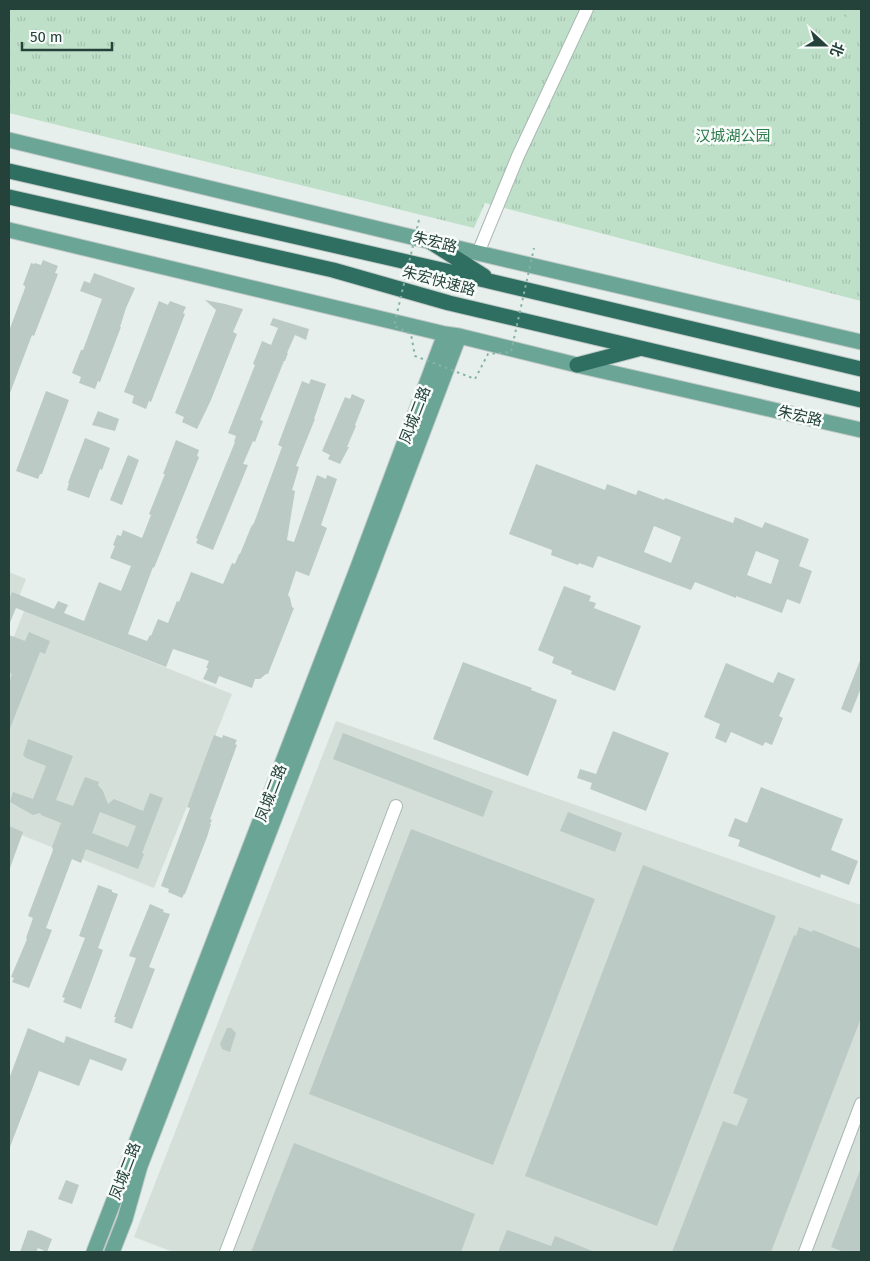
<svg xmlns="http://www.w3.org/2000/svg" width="870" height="1261" font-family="'Fira Sans','Noto Sans SC',sans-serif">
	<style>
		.built { fill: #d4dfda }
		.grass { fill: url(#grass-tufts) }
		.forest { fill: url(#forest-firs) }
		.building { fill: #bbcac4; fill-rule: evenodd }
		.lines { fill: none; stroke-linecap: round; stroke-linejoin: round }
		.minor-casing { stroke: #a8b8b2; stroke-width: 14 }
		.major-casing { stroke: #c2cac8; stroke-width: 17 }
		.highway-casing { stroke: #c2cac8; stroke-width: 17 }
		.minor { stroke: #fff; stroke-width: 12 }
		.major { stroke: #6aa596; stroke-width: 15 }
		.highway { stroke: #2f6f62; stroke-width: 15 }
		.path-bridge { stroke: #86b3a5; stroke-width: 2; stroke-dasharray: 2.5 4; stroke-linecap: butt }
		.labels { text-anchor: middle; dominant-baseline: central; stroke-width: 5; stroke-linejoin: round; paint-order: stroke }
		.park-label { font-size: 15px; fill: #2d7a4b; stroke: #f7fbf9 }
		.street-label { font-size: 15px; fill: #24423a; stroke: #f7fbf9 }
	</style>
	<defs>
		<pattern id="grass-tufts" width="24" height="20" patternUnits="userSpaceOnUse" patternTransform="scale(1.25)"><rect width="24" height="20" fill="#bfe0c8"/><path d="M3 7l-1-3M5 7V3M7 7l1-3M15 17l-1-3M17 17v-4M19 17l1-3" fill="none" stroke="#a4c1ad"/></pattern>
		<pattern id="forest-firs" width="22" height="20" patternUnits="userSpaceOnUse" patternTransform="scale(1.25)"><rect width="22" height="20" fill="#bfe0c8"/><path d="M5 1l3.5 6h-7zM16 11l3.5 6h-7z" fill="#a4c1ad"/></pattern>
	</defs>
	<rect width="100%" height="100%" fill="#e6efeb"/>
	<!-- built -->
	<path class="built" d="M9,572l17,7 -17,44z
		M24,611l208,83 -78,194 -145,-58v-181z
		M336,721l525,184v347h-688l-39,-15z"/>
	<!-- grass -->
	<path class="grass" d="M9,9h852v292l-376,-98 -11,25 -465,-115z"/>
	<!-- forest -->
	<path class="forest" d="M824,9h37v13z"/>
	<!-- building -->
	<path class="building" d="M43,260l15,6 -3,7 3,1 -24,62 -2,-1 -22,58h-1v-62l16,-43v-2l-2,-1 8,-22 3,1 1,-1 6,2z
		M94,273l41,15 -9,20 -6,19h1l-21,55 -2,-1 -3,8 -16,-6 2,-6 -9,-4 9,-23h2l19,-51 -22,-8 4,-10 6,2z
		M205,300l20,4 18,5 -10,23 4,2 -26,66 -14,29 -15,-7 2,-5 -9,-4 41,-103z
		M159,301l9,4 2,-4 16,6 -3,6 2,1 -34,88 -2,-1 -3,8 -14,-6 2,-7 -10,-4z
		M273,318l36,11 -3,11 -11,-5 -8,18h1l-3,8h-1l-24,59 3,1 -8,21 -2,-1 -10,23 5,1 -35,85 -17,-7 2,-4 -2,-1 39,-96h-1l2,-6 -8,-3 27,-68 -2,-1 9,-23 9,4 7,-17 -8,-3z
		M311,379l15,5 -12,35h1l-19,47 3,1 -7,23 3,1 -8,49 7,2 23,-67 9,4 1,-4 10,4 -16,46 6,3 -18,48 -13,-5 -8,24 2,3 2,9 2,1 -26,66h-2l-6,5h-5l-3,9 -33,-12 -3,8 -13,-5 5,-11h-2l3,-7 -36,-12 -7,18 -150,-59 -7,17v-25l3,-8 42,17 4,-8 10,4 -4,8 20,8 15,-39 22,9 10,-25 -21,-8 5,-12 -2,-1 4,-10 4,1 2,-6 19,8 9,-23 -2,-1 16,-40h-2l13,-34 23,10 -2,6 2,1 -45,111 -1,-1 -25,67 19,7 3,-6 1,1 7,-17 10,4 9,-22 2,1 12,-30 32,12 9,-21 3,1 4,-10h1l11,-27 3,-4 28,-76 -4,-2 24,-64 7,3z
		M46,391l23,9 -27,74h-2l-2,5 -22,-8z
		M352,394l13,6 -10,25 1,1 -9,21h2l-9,17 -12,-5 2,-4 -8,-4 23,-54 5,2z
		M98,411l21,8 -4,12 -23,-6z
		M85,438l25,10 -8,22 -2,-1 -11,29 -22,-8 2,-7h-1z
		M128,455l11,5 -17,45 -12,-5z
		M536,464l69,26 2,-6 29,11 2,-5 26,10 1,-2 68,25 2,-6 27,11 3,-6 44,17 -10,27 13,5 -12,33 -13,-5 -5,14 -46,-17v2l-41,-16 -4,8 -93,-34 -5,12 -14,-5 -1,2 -27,-10 1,-5 -43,-16zM654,526l27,11 -10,26 -27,-11zM756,551l23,9 -8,24 -24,-9z
		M564,586l27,10 -2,5 7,2 -2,5 47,18 -26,65 -44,-17 1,-3 -20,-8 2,-6 -16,-7z
		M29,632l21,9 -5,13 -5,-2 -31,79v-48l3,-9 -3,-1v-38l16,6z
		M861,658v30l-10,25 -10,-4z
		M463,662l69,26 -1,2 26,10 -29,76 -95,-37z
		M726,663l47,20 5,-11 17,7 -16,37 4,2 -11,27 -7,-3 -2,4 -32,-14 -5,11 -11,-5 5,-14 -16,-7z
		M613,731l56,22 -23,58 -56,-22 2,-6 -15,-5 3,-9 16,5z
		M343,733l150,58 -10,26 -150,-58z
		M214,735l8,3 1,-3 14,5 -2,4 2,1 -27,74 2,1 -2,4h1l-4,13 -22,57h-1l-2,4 -14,-6 1,-3 -8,-3 29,-78 -3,-1z
		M28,739l45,17 -17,44 17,6 12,-29 14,5 -1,3 5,6 5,13 6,-5 29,12 7,-18 13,5 -21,55 2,1 -6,15 -52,-20 -5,14 -9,-4 -26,69 6,2 -23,58 -17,-6 2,-4 -3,-1 16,-38 -1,-1 7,-20 -5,-2 25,-66 -1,-3 9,-24 -20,-8 -1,-2 -7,2 -23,-13 3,-10 20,7 13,-33 -20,-8 -3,-3zM100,812l36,14 -8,21 -36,-14z
		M761,787l82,32 -12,31 27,11 -9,24 -28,-11 -1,4 -82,-32 2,-6 -12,-4 7,-18 12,5z
		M568,812l54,21 -7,19 -55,-21z
		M9,826l14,6 -13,36 -1,-1z
		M411,829l184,70 -102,266 -184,-71z
		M643,865l133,51 -119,310 -132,-50z
		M98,885l14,5v2l6,2 -20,54 5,2 -22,59 -18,-7 2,-4 -3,-1 23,-59 -6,-2z
		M150,904l14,6 -1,2 7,2 -21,53 6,2 -23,60 -18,-7 2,-5h-2l22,-59 -7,-2z
		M799,927l13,5 1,-2 48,19v69l-90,234h-99l51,-131 14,5 11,-27 -15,-6 61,-158 2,1z
		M28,1028l36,15 2,-7 61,23 -5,12 -32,-12 -11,27 -40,-15 -29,76 -1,-68z
		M227,1028h4l5,5 -6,19 -8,-3 -2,-5z
		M294,1143l181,71 -14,38h-210z
		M860,1170l1,82h-17l-13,-5z
		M66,1180l13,5 -7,19 -14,-5z
		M28,1230l2,1 1,-1 21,9 -5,13 -9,-4 -2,4h-16z
		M507,1230l44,16 4,-10 40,16h-97z"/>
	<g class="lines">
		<!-- minor casing -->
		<g class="minor-casing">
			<path id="minor" d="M478,253l40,-97 69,-147
				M226,1252l170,-446
				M805,1252l56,-148"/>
		</g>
		<!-- major casing -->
		<g class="major-casing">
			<path id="major" d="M9,140l469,113 383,89
				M9,230l436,104 14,2 118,29 284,65
				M94,1252l264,-685 87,-233
				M112,1252l13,-33 15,-53 230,-595 89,-235"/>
		</g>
		<!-- highway casing -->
		<g class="highway-casing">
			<path id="highway" d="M9,171l446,102 406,96
				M9,197l324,73 116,33 412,97
				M429,241l55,35
				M577,365l61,-16"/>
		</g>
		<!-- minor -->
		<use href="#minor" class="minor"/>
		<!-- major -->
		<use href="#major" class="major"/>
		<!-- highway -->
		<use href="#highway" class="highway"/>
		<!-- path-bridge -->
		<path class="path-bridge" d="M419,220l-25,106 17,8 4,22 60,23 13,-25 23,-2 23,-104"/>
	</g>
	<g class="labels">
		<!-- park labels -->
		<g class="park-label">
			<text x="733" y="136">汉城湖公园</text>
		</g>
		<!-- street labels -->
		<g class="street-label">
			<text transform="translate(435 242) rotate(14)">朱宏路</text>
			<text transform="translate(439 281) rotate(15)">朱宏快速路</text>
			<text transform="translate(415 415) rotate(-69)">凤城二路</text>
			<text transform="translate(800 416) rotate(13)">朱宏路</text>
			<text transform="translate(271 793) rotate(-69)">凤城二路</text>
			<text transform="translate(125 1171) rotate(-69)">凤城二路</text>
		</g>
	</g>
	<!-- border -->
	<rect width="870" height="1261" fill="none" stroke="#24423a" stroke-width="20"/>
	<!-- north arrow -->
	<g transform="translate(825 45) rotate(111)" stroke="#f7fbf9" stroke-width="4" paint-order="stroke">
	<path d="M0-4L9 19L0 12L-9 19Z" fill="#24423a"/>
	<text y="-8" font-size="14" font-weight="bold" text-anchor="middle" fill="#24423a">北</text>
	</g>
	<!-- scale -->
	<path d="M22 42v8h90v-8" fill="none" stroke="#24423a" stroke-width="2.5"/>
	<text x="30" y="42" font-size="15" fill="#24423a" stroke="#f7fbf9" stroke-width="4" paint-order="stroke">50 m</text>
</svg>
